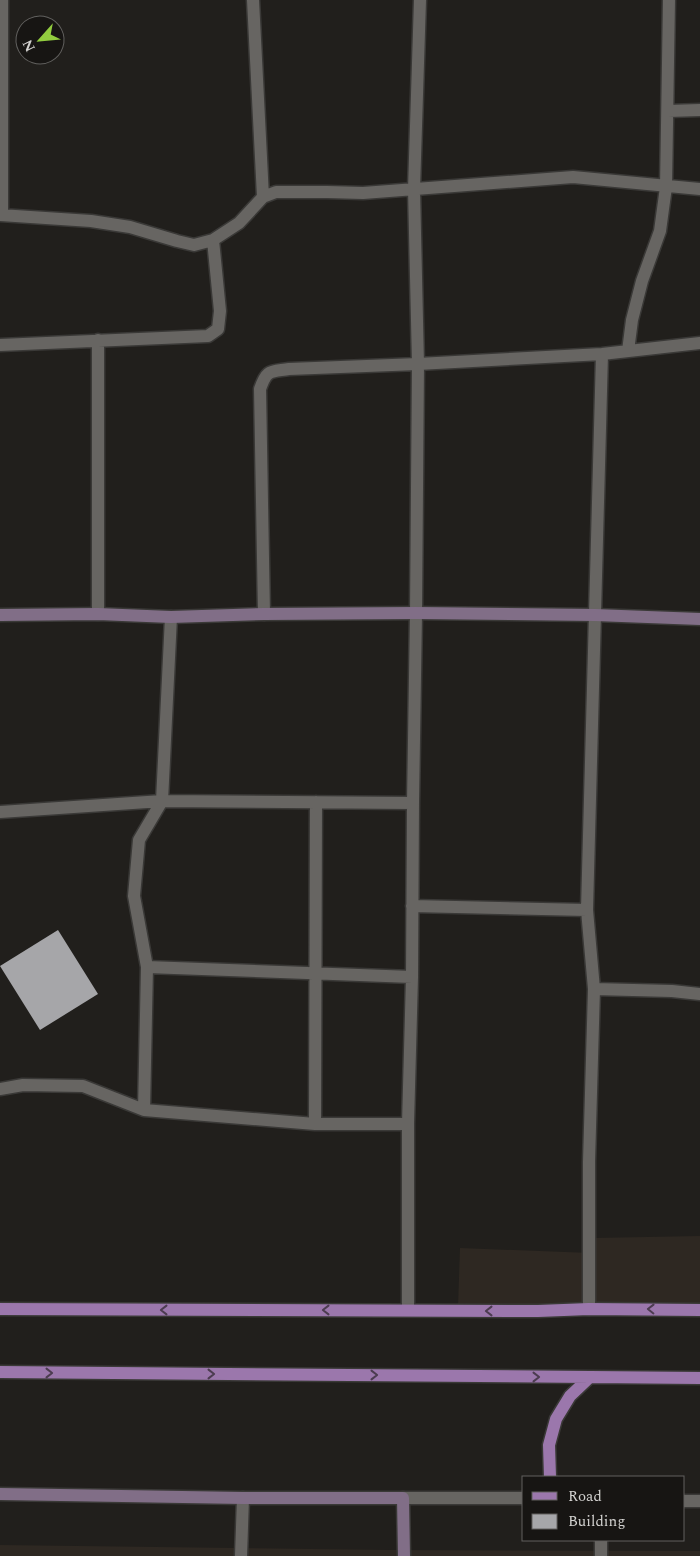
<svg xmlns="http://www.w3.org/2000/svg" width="700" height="1556" font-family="Spectral,serif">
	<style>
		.built { fill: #2e2822 }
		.building { fill: #a6a6a9 }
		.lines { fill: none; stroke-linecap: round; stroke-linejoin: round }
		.street-casing { stroke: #3a3937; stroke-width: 15 }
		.secondary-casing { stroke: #3a3937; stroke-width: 15 }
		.primary-casing { stroke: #3a3937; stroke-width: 15 }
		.street { stroke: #676562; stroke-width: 12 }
		.secondary { stroke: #816e87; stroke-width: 12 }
		.primary { stroke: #9b77ac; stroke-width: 12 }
		.oneway { stroke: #4c3c50 }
	</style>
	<rect width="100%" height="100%" fill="#211f1c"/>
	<!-- built -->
	<path class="built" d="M700,1236v71h-242l2,-59 131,5 2,-15z
		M0,1545l392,5 308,1v5h-700z"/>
	<!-- building -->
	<path class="building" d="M58,930l40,64 -58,36 -40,-64z"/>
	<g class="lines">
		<!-- street casing -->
		<g class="street-casing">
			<path id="street" d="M253,0l10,197
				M668,111l32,-1
				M2,214v-214
				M0,215l91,6 39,6 47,14 17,4 19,-5 26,-17 24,-26 13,-5h51l36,1 210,-16 127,12
				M0,345l208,-9 10,-7 2,-18 -7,-71
				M628,351l4,-31 10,-39 18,-50 6,-44 3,-187
				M98,614v-274
				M264,614l-4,-225c7,-20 10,-17 29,-20l129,-5 184,-10 98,-11
				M0,812l162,-11 251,2
				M412,906l175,4
				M147,967l265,10
				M594,989l78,2 28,3
				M0,1089l23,-4 60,1 61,24 171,14h93
				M144,1110l3,-143 -13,-71 5,-56 23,-39 9,-184
				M315,1124l1,-322
				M589,1309v-147l5,-173 -7,-79 15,-556
				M408,1310v-186l4,-147 1,-174 3,-190 2,-249 -4,-175 6,-189
				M403,1498h121
				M684,1501h16
				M601,1540v16
				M241,1556l2,-58"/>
		</g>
		<!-- secondary casing -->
		<g class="secondary-casing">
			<path id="secondary" d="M0,615l98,-1 73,3 93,-3 152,-1 179,2 105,4
				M0,1494l243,4h160l1,58"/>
		</g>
		<!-- primary casing -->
		<g class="primary-casing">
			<path id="primary" d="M0,1309l538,2 51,-2 111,1
				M0,1372l700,6
				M550,1477l-1,-32 7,-26 14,-23 20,-19"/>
		</g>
		<!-- street -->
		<use href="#street" class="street"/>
		<!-- secondary -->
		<use href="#secondary" class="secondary"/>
		<!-- primary -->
		<use href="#primary" class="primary"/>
	</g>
	<!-- one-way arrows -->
	<defs><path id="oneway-chevron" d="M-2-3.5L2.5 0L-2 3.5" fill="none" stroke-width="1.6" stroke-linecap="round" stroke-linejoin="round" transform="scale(1.25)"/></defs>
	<g class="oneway">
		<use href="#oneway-chevron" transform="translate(651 1309) rotate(-179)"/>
		<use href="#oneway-chevron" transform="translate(164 1310) rotate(-180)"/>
		<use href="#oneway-chevron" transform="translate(326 1310) rotate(-180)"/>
		<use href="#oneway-chevron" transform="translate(489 1311) rotate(-180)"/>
		<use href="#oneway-chevron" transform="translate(49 1373)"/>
		<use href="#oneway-chevron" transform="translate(211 1374)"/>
		<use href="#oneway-chevron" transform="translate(374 1375)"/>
		<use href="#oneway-chevron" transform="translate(536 1377)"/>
	</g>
	<!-- legend -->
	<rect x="522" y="1476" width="162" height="65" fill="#171513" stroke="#62615f"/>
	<rect x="532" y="1492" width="25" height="8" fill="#9b77ac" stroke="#62615f"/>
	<text x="568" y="1501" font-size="15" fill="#d3d2d0">Road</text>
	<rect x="532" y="1514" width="25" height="15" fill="#a6a6a9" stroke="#62615f"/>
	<text x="568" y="1526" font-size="15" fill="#d3d2d0">Building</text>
	<!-- north arrow -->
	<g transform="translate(40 40) rotate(243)"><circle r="24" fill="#171513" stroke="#62615f"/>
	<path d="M0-4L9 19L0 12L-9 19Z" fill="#92cd3f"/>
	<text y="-8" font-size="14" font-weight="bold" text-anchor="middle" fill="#d3d2d0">N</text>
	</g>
</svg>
